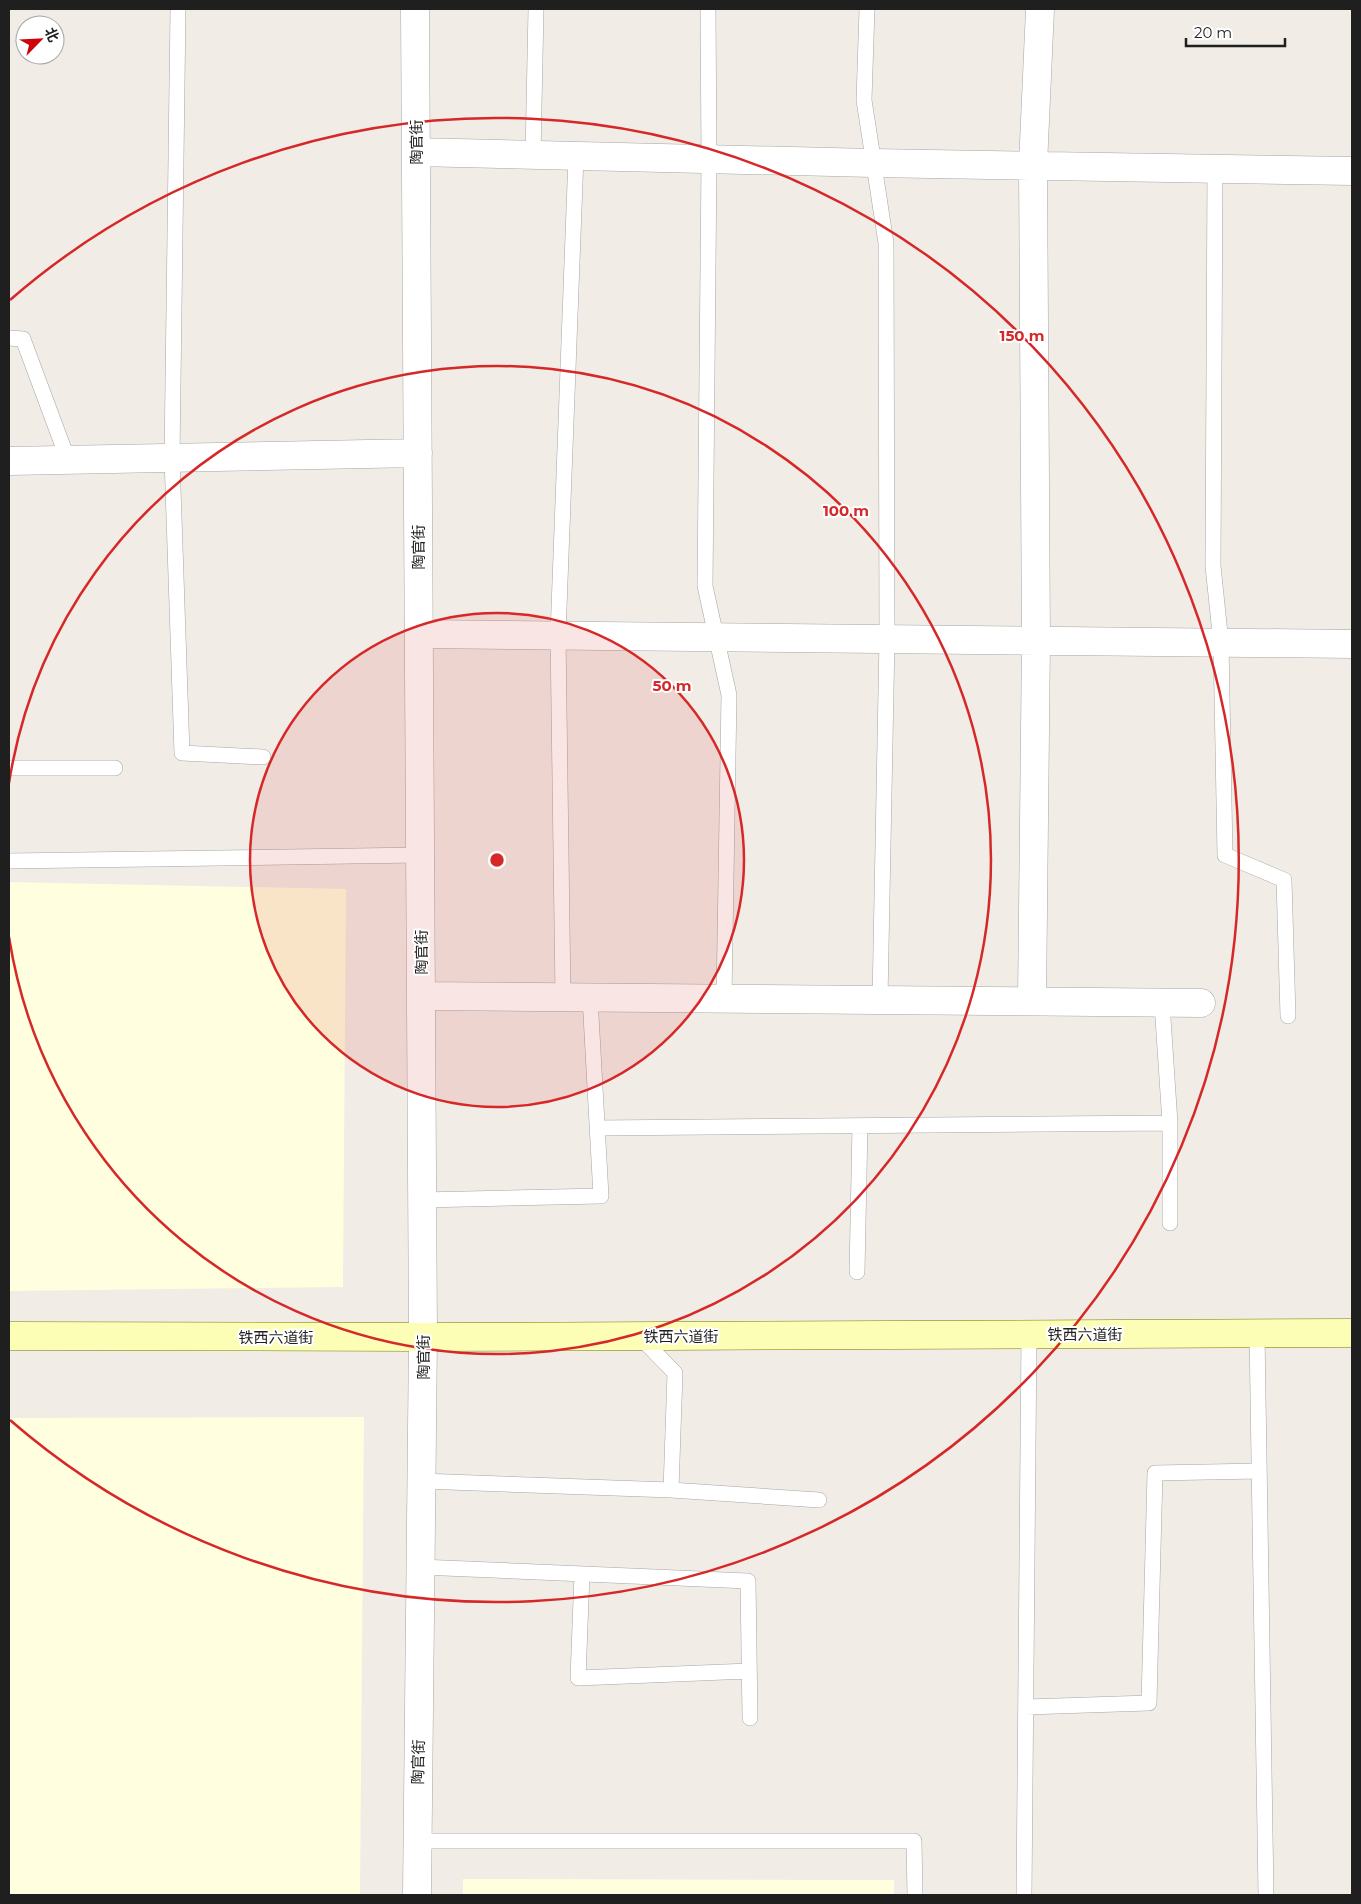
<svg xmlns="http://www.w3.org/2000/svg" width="1361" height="1904" font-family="Montserrat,'Noto Sans SC',sans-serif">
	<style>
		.education { fill: #fffedf }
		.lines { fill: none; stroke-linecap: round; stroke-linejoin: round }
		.service-casing { stroke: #a6a6a6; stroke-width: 16 }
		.minor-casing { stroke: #a6a6a6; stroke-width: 29 }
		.secondary-casing { stroke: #737c00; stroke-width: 29 }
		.service { stroke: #fff; stroke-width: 15 }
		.minor { stroke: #fff; stroke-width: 28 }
		.secondary { stroke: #fdfeb5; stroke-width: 28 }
		.ring { fill: none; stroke: #d62828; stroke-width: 2.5 }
		.labels { text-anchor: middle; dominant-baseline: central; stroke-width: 4; stroke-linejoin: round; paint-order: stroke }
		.street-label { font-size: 15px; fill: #1f1f1f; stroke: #fff }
		.centre { fill: #d62828; stroke: #fff; stroke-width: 2.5 }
		.ring-label { font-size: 15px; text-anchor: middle; font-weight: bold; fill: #d62828; stroke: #fff; stroke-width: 4; stroke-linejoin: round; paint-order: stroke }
	</style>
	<rect width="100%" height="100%" fill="#f1ece5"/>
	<!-- education -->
	<path class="education" d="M9,882l337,7 -3,398 -334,4z
		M364,1417l-4,478h-351v-477z
		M463,1879l431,1v15h-431z"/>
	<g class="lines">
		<!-- service casing -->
		<g class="service-casing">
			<path id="service" d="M178,9l-6,449 10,295 81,4
				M708,9l1,151 -4,426 24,109 -5,304
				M867,9l-3,91 22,143 1,396 -7,361
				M533,155l3,-146
				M1215,169l-2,397 8,77 4,212 59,25 4,136
				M9,338l14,1 45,121
				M9,768h106
				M9,861l411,-6
				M563,997l-5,-362 18,-479
				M1162,1003l8,120v100
				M597,1128l573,-5
				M422,1200l179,-4 -11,-199
				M857,1272l3,-146
				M1257,1333l9,562
				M639,1336l36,37 -4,117
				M421,1481l250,9 148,10
				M420,1567l328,14 2,137
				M582,1574l-4,104 171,-7
				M1026,1707l123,-4 6,-230 104,-2
				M417,1841h497l1,54
				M1024,1895l5,-561"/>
		</g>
		<!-- minor casing -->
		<g class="minor-casing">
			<path id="minor" d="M415,9l8,1328 -6,558
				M416,152l456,11 480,8
				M9,461l409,-8
				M419,634l933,10
				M421,996l780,7
				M1032,1001l4,-360 -3,-476 7,-156"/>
		</g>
		<!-- secondary casing -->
		<g class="secondary-casing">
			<path id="secondary" d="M9,1336l414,1 929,-4"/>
		</g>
		<!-- service -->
		<use href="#service" class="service"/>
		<!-- minor -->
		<use href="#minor" class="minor"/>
		<!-- secondary -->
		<use href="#secondary" class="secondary"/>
	</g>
	<!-- distance rings -->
	<circle cx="497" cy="860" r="247" fill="#d62828" fill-opacity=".12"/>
	<g class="ring">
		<circle cx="497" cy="860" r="247"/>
		<path d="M9 783A494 494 0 1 1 9 937"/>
		<path d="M10 300A742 742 0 1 1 10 1420"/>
	</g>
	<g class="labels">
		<!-- street labels -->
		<g class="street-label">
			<text transform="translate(416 142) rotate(-90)">陶官街</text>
			<text transform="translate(418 547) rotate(-90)">陶官街</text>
			<text transform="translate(421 952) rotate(-90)">陶官街</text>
			<text x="1085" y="1334">铁西六道街</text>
			<text x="681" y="1336">铁西六道街</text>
			<text x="276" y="1337">铁西六道街</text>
			<text transform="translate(423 1357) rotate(-90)">陶官街</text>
			<text transform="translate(418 1762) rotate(-89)">陶官街</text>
		</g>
	</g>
	<circle cx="497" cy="860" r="8" class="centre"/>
	<g class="ring-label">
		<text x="1022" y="341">150 m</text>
		<text x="846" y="516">100 m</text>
		<text x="672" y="691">50 m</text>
	</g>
	<!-- border -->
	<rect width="1361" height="1904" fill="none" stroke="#1f1f1f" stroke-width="20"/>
	<!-- north arrow -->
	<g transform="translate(40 40) rotate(66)"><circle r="24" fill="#ffffff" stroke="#a5a5a5"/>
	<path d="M0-4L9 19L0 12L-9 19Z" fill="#ce0008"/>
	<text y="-8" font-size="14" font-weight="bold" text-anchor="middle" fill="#1f1f1f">北</text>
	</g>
	<!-- scale -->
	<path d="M1186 38v8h99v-8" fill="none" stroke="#1f1f1f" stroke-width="2.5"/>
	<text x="1194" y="38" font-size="15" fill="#1f1f1f" stroke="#ffffff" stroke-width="4" paint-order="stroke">20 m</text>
</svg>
